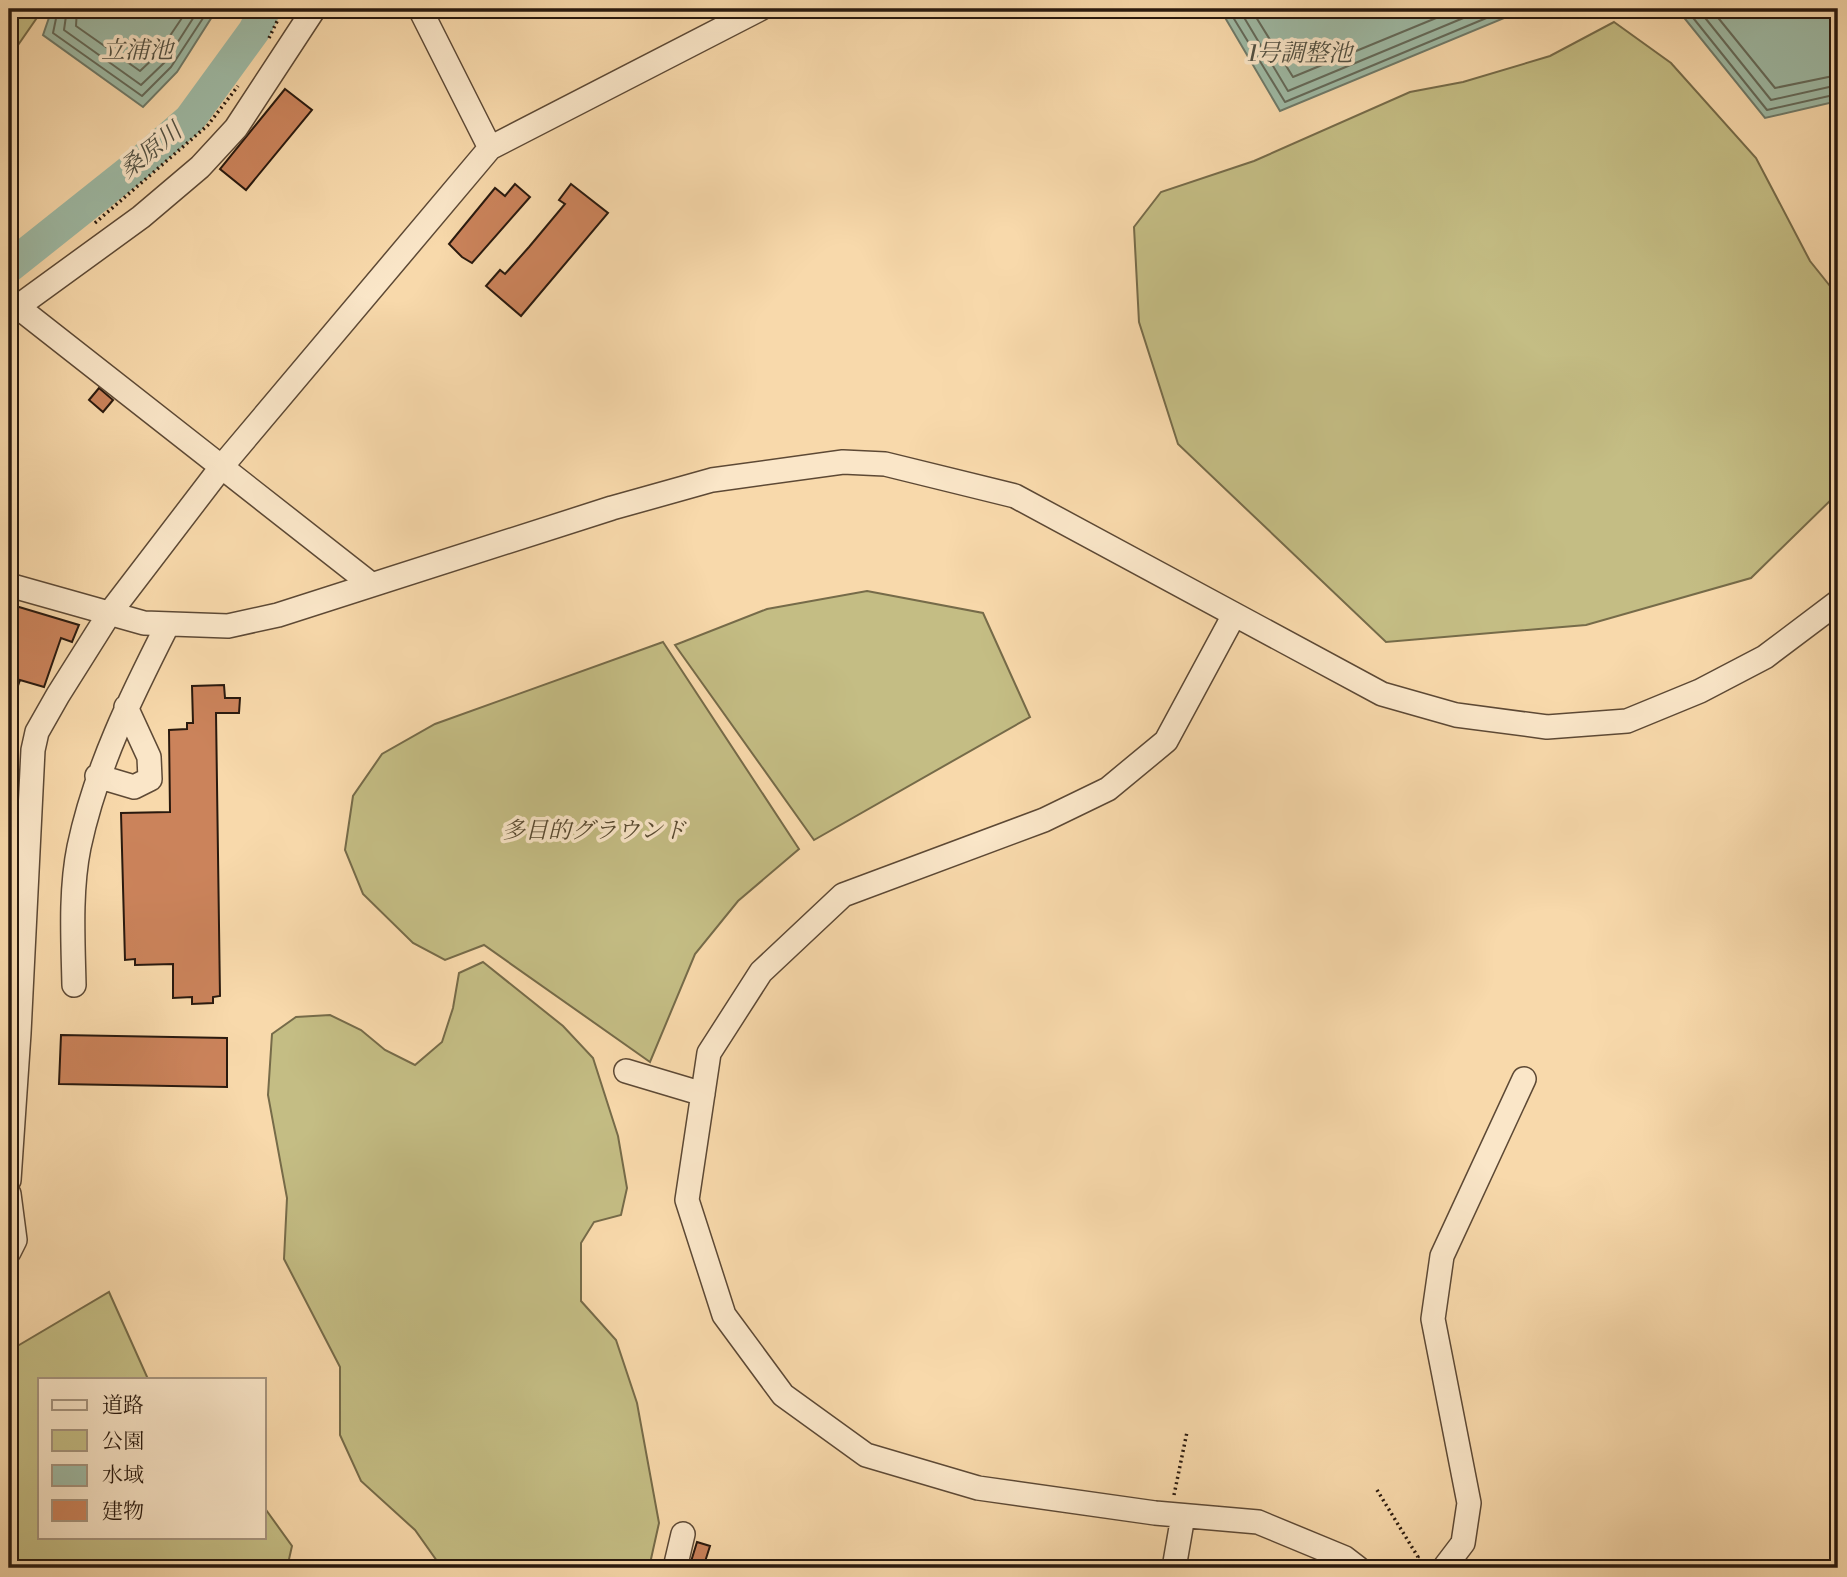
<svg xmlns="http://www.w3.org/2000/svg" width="1847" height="1577" font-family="'Libre Bodoni','Noto Serif JP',serif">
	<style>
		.green { fill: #c4bd84; stroke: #766b49; stroke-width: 2 }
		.water { fill: #9ebaa5; stroke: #6f7a69; stroke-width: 2 }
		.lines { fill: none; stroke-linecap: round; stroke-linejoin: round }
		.shore { stroke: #646a5a; stroke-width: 2 }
		.river { stroke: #9ebaa5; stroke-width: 32 }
		.building { fill: #cb835b; stroke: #29190e; stroke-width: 2 }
		.minor-casing { stroke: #5d4935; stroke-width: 26 }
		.path { stroke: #29190e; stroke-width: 3.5; stroke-dasharray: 2 3.5; stroke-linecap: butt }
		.minor { stroke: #fae6c8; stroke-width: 23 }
		.labels { text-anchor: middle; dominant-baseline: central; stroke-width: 7; stroke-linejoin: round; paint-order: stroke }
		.park-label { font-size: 23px; font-style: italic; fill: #584a31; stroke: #fae6c8 }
		.water-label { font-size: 24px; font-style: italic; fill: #525143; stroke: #fae6c8 }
	</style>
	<rect width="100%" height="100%" fill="#f8d9ab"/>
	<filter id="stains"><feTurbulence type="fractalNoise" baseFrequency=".00286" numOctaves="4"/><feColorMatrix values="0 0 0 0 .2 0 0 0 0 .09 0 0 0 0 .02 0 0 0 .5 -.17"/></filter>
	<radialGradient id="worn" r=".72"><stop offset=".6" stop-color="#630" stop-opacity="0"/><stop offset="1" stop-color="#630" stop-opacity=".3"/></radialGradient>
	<!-- green -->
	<path class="green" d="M9,9h34l-34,49z
		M1614,22l57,41 85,95 54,103 28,35v197l-87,85 -165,47 -200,17 -208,-198 -39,-122 -5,-95 27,-35 93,-31 156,-69 53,-10 87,-26z
		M867,591l116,22 47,104 -216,123 -139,-195 92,-36z
		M663,642l136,207 -61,52 -43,53 -45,108 -166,-117 -39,15 -32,-17 -50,-49 -18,-44 8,-54 29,-42 53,-30z
		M483,962l80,64 30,32 25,78 9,52 -6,27 -27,7 -13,21v58l35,39 21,63 22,120 -10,45h-207l-27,-38 -54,-49 -21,-46v-68l-56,-108 3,-61 -19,-103 4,-61 24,-17 34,-2 31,15 24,20 30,15 27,-23 11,-34 6,-35z
		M109,1292l39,87h-108v158h224v-30l28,39 -5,22h-278v-217z"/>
	<!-- water -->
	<path class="water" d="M52,9h165l-40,63 -34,35 -100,-72z
		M1220,9h306l-246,102z
		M1677,9h161v92l-73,17z"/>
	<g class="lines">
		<!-- shore -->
		<path class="shore" d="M58,9l-5,24 89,63 29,-29 38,-58
			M67,9l-3,21 77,55 24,-23 34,-53
			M77,9l-1,17 64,45 17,-16 31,-46
			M1228,9l57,93 223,-93
			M1239,9l49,82 197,-82
			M1251,9l42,68 165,-68
			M1686,9l81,101 71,-16
			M1698,9l73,91 67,-15
			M1711,9l64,79 63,-13"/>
		<!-- river -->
		<path class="river" d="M9,267l127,-101 54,-47 64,-88 11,-22"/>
	</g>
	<!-- building -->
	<path class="building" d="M285,89l27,21 -66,80 -26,-21z
		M515,184l15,13 -58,66 -10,-6 -13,-13 46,-56 10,8z
		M571,184l37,29 -87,103 -35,-30 14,-16 5,4 24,-27 36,-43 -6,-4z
		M99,388l14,12 -10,12 -14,-12z
		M9,604l70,21 -7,17 -11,-4 -17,49 -24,-7 -9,26z
		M224,685l1,13h15l-1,15h-23l4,283 -7,1v6l-21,1v-7l-19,1v-34l-38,1v-6l-10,1 -4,-147 49,-1 -1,-82 18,-1v-6h6l-1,-37z
		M61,1035l166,3v49l-168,-3z
		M697,1542l13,4 -7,22h-14z"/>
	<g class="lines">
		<!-- minor casing -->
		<g class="minor-casing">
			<path id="minor" d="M420,9l70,139
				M19,308l353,277
				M9,313l132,-96 59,-50 36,-39 78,-119
				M9,585l135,38 84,3 50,-11 334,-107 100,-28 131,-18 42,2 130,32 367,198 74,21 91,12 80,-6 73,-30 65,-34 73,-55
				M1234,615l-68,126 -58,48 -64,31 -201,75 -82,77 -52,81 -22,147 37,115 59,80 83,60 112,33 177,25 103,9 87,36 13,10
				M97,776l37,11 16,-8 -1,-22 -23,-50
				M74,985c-1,-44 -4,-94 5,-138 17,-80 52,-150 89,-223
				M626,1071l77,23
				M9,1180l10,-147 14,-283 4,-18 21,-37 51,-81 114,-149 267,-317 270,-139
				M9,1194l6,46 -6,12
				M675,1568l8,-34
				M1174,1568l9,-52
				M1444,1568l19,-25 6,-40 -36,-184 9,-63 82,-177"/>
		</g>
		<!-- path -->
		<path class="path" d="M269,38l14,-29
			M95,223l113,-98 30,-39
			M1377,1490l41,67 -9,11
			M1174,1495l13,-63"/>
		<!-- minor -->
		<use href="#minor" class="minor"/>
	</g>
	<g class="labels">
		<!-- park labels -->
		<g class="park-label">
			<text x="594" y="831">多目的グラウンド</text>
		</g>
		<!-- water labels -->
		<g class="water-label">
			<text x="137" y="51">立浦池</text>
			<text x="1300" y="54">1号調整池</text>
			<text transform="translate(151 151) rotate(-39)">桑原川</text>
		</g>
	</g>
	<!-- margin -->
	<rect width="1847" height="1577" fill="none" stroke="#f8d9ab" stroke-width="35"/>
	<rect x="10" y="10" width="1826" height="1556" fill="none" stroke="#29190e" stroke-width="3.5"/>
	<rect x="18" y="18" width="1812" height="1542" fill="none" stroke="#29190e" stroke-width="2"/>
	<!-- legend -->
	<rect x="38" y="1378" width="228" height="161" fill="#fae6c8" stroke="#a6947e" stroke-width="2"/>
	<rect x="52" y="1400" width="35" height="10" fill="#fae6c8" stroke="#a6947e" stroke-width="2"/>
	<text x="102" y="1412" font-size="21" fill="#29190e">道路</text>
	<rect x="52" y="1430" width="35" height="21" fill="#c4bd84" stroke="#a6947e" stroke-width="2"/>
	<text x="102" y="1448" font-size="21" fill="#29190e">公園</text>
	<rect x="52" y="1465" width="35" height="21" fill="#9ebaa5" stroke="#a6947e" stroke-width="2"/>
	<text x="102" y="1482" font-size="21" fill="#29190e">水域</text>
	<rect x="52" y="1500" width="35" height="21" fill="#cb835b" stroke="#a6947e" stroke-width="2"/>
	<text x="102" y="1518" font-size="21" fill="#29190e">建物</text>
	<rect width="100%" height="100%" filter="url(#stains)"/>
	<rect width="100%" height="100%" fill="url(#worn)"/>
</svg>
